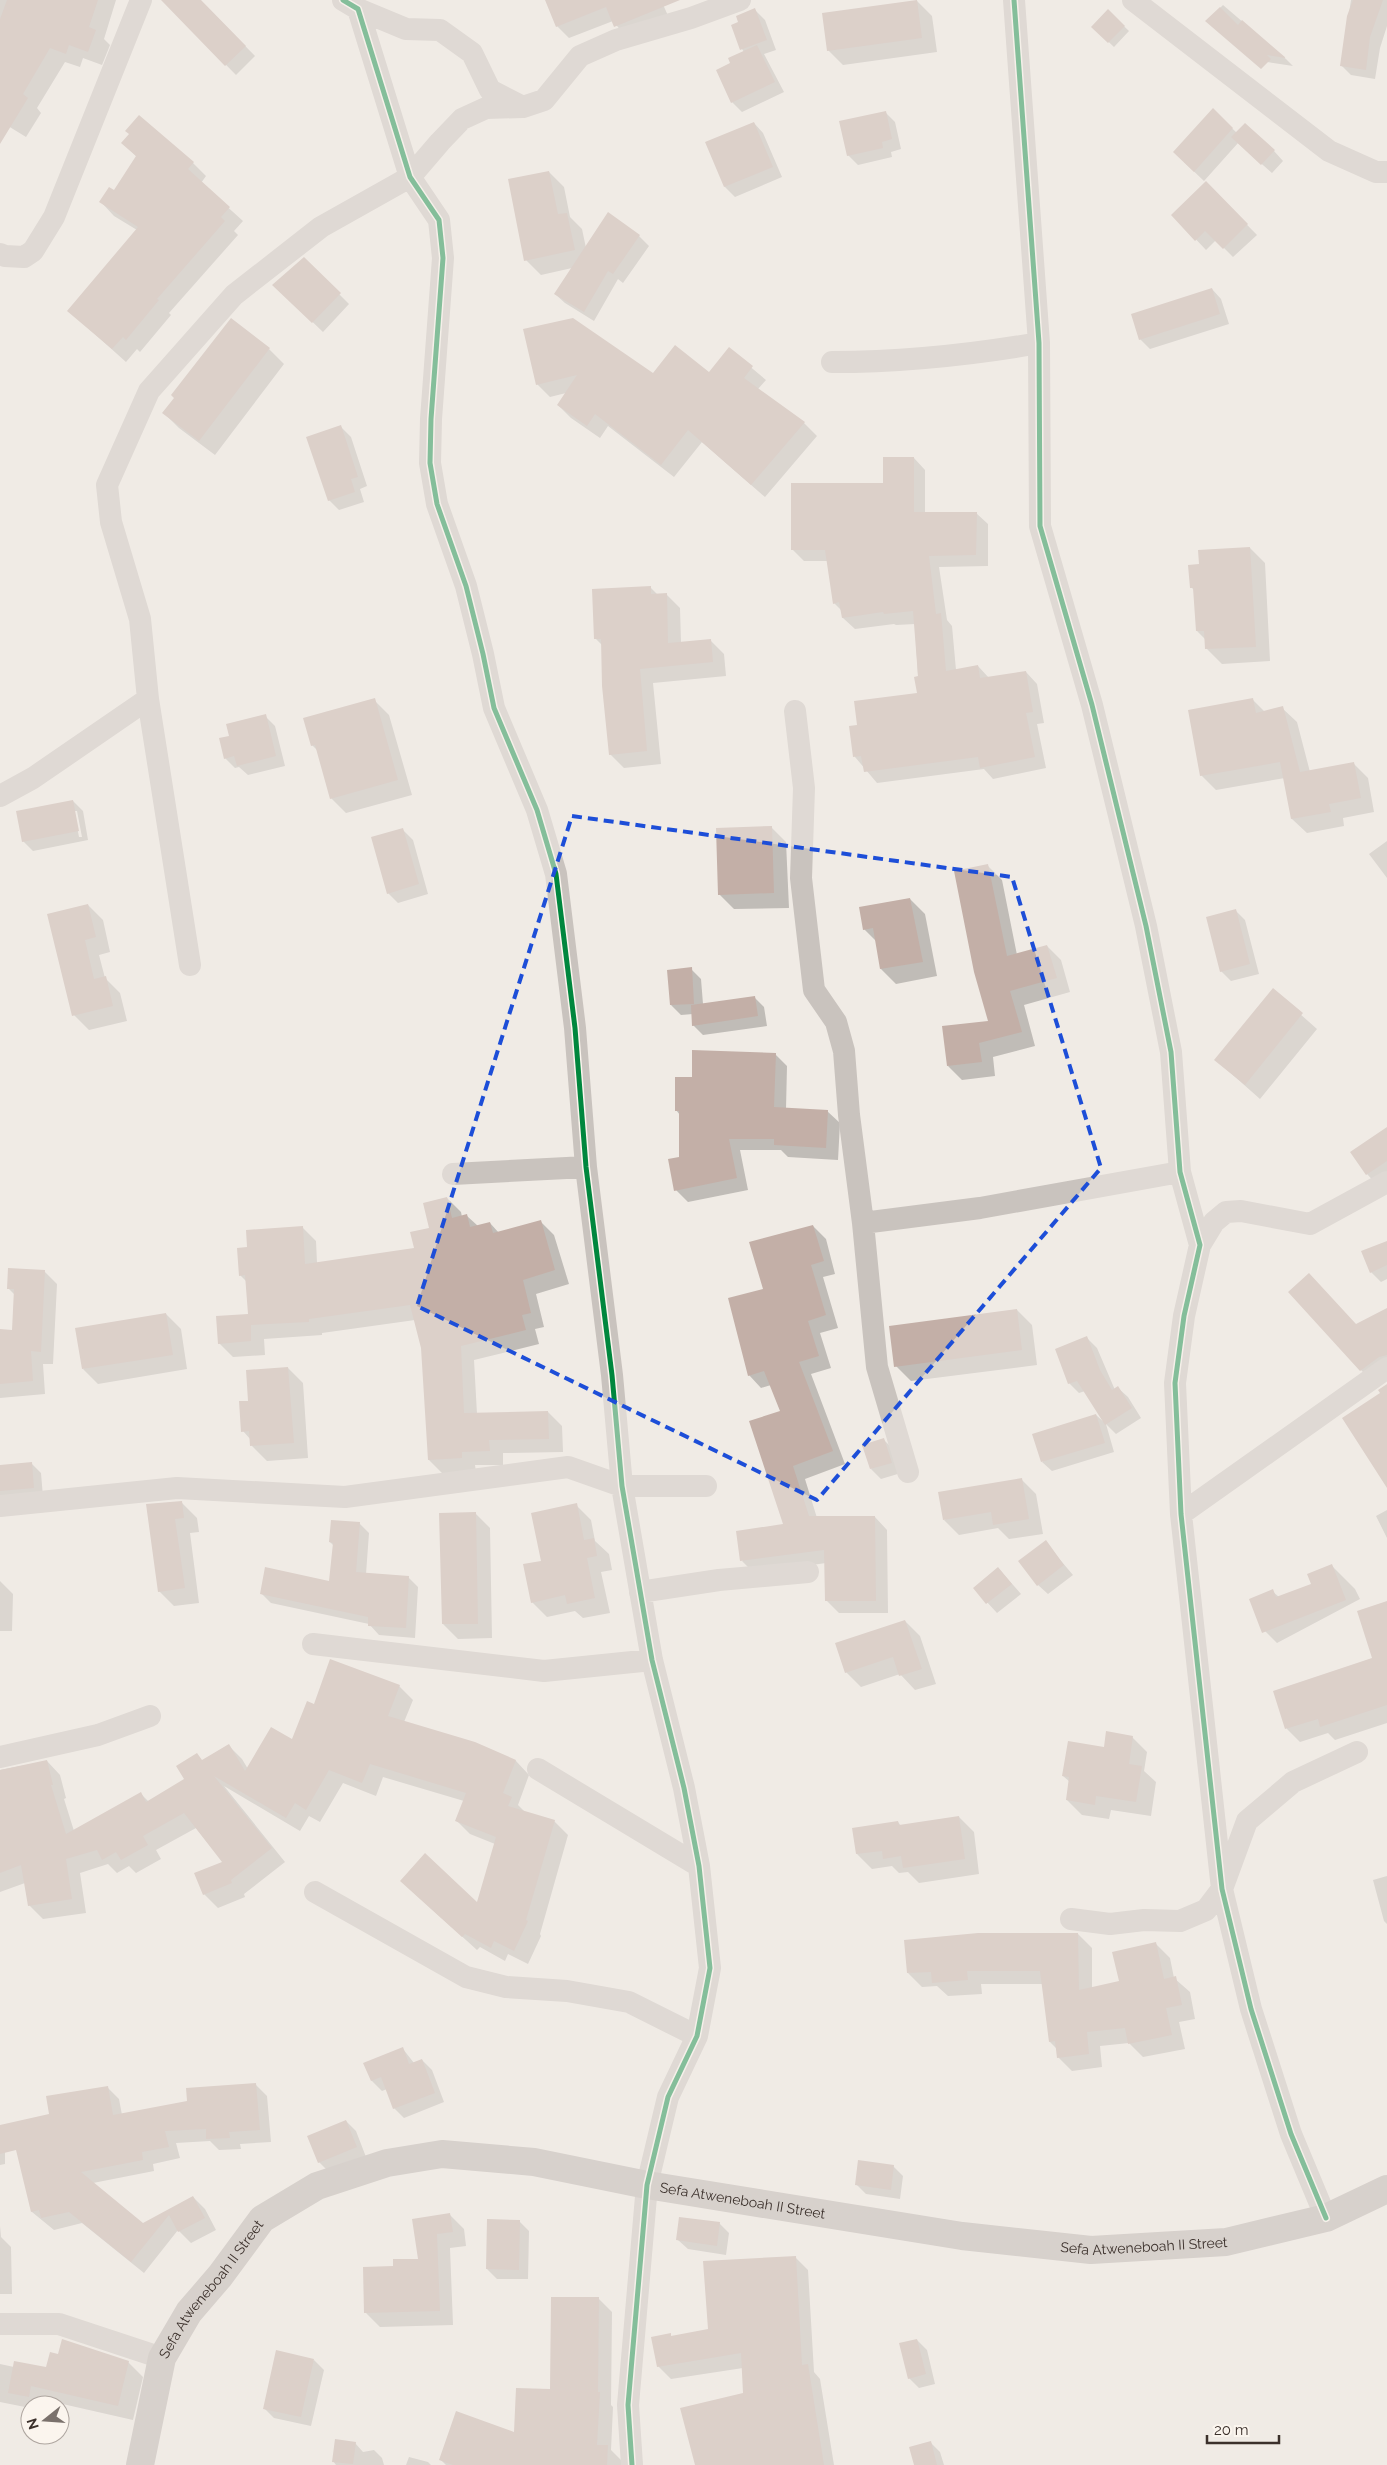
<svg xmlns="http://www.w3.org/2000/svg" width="1387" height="2465" font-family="Raleway,sans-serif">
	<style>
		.shadow { fill: #0003; fill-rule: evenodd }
		.building { fill: #c3afa7 }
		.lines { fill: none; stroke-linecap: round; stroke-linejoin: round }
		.minor { stroke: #c9c3be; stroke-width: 22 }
		.major { stroke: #b8b1ad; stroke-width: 28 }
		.cycleway-casing { stroke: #fbf5ee; stroke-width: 8 }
		.cycleway { stroke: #00873e; stroke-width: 5 }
		.marked { fill: none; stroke: #1d4ed8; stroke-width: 4; stroke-dasharray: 10 6; stroke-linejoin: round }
		.labels { text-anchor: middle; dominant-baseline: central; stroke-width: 4.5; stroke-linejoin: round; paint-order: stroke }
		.street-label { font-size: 14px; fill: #3b302b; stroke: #fbf5ee }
	</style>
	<rect width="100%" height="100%" fill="#f0ebe5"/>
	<!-- shadow -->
	<path class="shadow" d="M0,0h116l-12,39 6,6 -8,20 -19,-7 -3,9 -15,-5 -28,46 4,5 -15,24 -26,-16z
		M180,0h20l55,56 -19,19 -65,-66z
		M547,0h114l8,18 -42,20 -14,-17 -44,17 -12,-12z
		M1351,0h36v26l-7,22 -5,31 -24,-4 -10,-10z
		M917,1l15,15 5,36 -94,13 -15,-15z
		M1223,5l63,54 7,7 -39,-6 -47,-39z
		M755,10l10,10 11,30 -12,4 20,38 -42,20 -10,-10v-38l12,-12 -2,-3 -2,-26z
		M1108,11l21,20 -15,16 -21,-20z
		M1213,110l24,23 37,18 9,10 -11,12 -34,-30 -34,38 -20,-19z
		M886,113l9,9 6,27 -10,3 1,5 -34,8 -10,-10z
		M754,123l9,10 19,44 -47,20 -10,-10 -18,-45z
		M123,143l70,20 13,13 -5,7 42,38 -9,10 4,4 -69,78 2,2 -31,37 -3,-3 -11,13 -57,-51 68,-81 -23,-14 -13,-14 14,-10 22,-35z
		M549,172l15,15 6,30 12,12 4,19 53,-12 10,10 -26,37 -5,-4 -24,42 -29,-18 -10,-9 17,-26 -31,7 -15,-15z
		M1206,183l51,52 -24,22 -17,-17 -10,10 -33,-35z
		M304,259l45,45 -26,28 -49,-47z
		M1212,289l9,10 8,25 -79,25 -10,-10z
		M524,330l129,44h56l20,-25 37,31 -8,9 46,34 13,13 -52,61 -63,-55 -28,35 -66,-51 -8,12 -29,-20 -13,-13 8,-12 -16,4 -13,-13z
		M269,349l15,15 -69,91 -36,-27 -15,-15 11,-15z
		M341,427l10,10 16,49 -7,3 4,13 -25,8 -10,-10z
		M914,458l11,12v43h51l12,11v42l-49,1 8,53 5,6 4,44 22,-4 11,12 37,-6 11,12 7,39 -7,1 9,44 -53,11 -9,-10 -107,14 -22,-26 -5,-30 9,-1 60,-32 -4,-70 -19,1 -2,-1 -39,5 -12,-11 -1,-7 -8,-8 -6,-42h-24l-12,-12 92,-64z
		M1250,548l15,15 5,98 -48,3 -15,-15 -1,-9 -9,-9 -2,-40 -4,-4 9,-21z
		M651,588l7,7 8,-1 14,14 1,35 29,-3 14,14 2,22 -73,7 8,81 -37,4 -14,-14 -8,-109 -7,-7z
		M374,700l15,15 23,80 -66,18 -15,-15 -13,-47 -6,-6z
		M1253,700l12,12 17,-4 15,14 13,50 44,-8 14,14 6,34 -31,6 1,8 -37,7 -15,-14 -7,-41 -69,12 -15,-15z
		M265,716l10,10 10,40 -37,9 -9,-8 -4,1 -10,-10 5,-21z
		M73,801l10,10 5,29 -55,11 -10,-10zM74,811h3l5,26h-3z
		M771,827l15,15 3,66 -55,1 -15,-15z
		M403,830l10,10 15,54 -30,9 -10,-10z
		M1387,841v37l-18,-24z
		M988,866l14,14 15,75 30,-9 14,14 9,32 -46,13 11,41 -42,11 2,19 -33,4 -14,-14 42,-44z
		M910,899l15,15 12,62 -41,8 -15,-15 -5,-28 -12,-12z
		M88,905l15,15 7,32 -11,3 6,23 15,15 7,28 -38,9 -15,-15z
		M1235,910l10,10 14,54 -28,7 -10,-10z
		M691,969l10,10 2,25 51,-7 10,10 3,19 -64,9 -10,-10v-11l-12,1 -10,-10z
		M1273,990l44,39 -57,70 -44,-39z
		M775,1054l12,12 -1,43 41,2 13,12 -2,37 -50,-3 -7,-7h-41l8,40 -60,12 -12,-12 4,-32v-43l-4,-5 17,-31z
		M1387,1129v52l-8,6 -12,-13z
		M447,1198l14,14 1,5 5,-1 11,10 12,-3 9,10 41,-12 14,14 15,49 -33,10 8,33 -9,2 4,15 -65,16 3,54 71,-2 14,14 1,26 -60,1v12h-28l1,7 -33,2 -14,-14 -7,-112 -7,-28 -93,13v2l-58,4 1,16 -32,2 -14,-14 30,-28 -2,-33 -7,-7 8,-27 54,-21 14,14 1,22 98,-14 16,-20z
		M813,1226l13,13 9,35 -12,3 15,51 -18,5 11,35 -20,6 34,90 -40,15 12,39 58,-1 12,13 1,83h-49l-13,-13v-37l-72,10 -12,-12 43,-36 -4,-113 -10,-27 -10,3 -12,-13 15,-85z
		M1387,1242v37l-6,3 -10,-10z
		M44,1271l13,13 -4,80h-10l2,30 -45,4v-52l13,-15 2,-36 -7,-7z
		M1017,1310l15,15 5,40 -126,16 -15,-15z
		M1387,1312v64l-13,7 -14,-14 -3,-44z
		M166,1314l15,15 6,40 -89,15 -15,-15z
		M1087,1338l10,10 18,42 3,-2 10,9 13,21 -25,16 -10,-10 -21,-33 -6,2 -10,-10z
		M288,1368l15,15 5,75 -41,3 -15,-15 -1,-6 -8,-9 6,-29z
		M1096,1415l10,9 8,28 -62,19 -10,-9z
		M884,1440l10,10 7,23 -20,6 -10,-10z
		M31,1463l10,10 2,24 -43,4v-35z
		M1021,1479l15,15 7,40 -34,5 -11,-11 -39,7 -15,-15z
		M182,1503l15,15 2,14 -9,1 9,70 -25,3 -15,-15 -12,-85z
		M576,1505l15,15 4,21 14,13 3,16 -11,2 9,41 -27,5 -8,-7 -28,6 -15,-15 11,-40z
		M1387,1510v28l-11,-22z
		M475,1513l15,15 2,110 -34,1 -15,-15z
		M359,1523l10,10 -3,41 42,3 10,10 -3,51 -36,-3 -10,-11 -98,-21 -10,-10 70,-10 3,-37 -4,-4z
		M1045,1542l28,33 -25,19 -10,-9z
		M1332,1566l23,23 5,10 -83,44 -15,-15 10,-37 7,6 34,-13z
		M998,1568l23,26 -24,19 -23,-25z
		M0,1581l13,13 -1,37h-12z
		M1387,1603v120l-52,17 -7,-7 -28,9 -13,-13 -12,-37 99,-34z
		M905,1621l15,15 16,48 -21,6 -15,-16 -39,13 -15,-15z
		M399,1686l14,14 -9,22 112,39 13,14 -11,30 8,8 28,8 14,14 -28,99 1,2 -13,28 -20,-10 -3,7 -25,-14 -3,3 -62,-56 63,10 17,-60 -25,-10 -14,-14 8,-19 -81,-24 -7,19 -33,-13 -23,39 -11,-6 -9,15 -76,-45 61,76 -41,32 1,3 -27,11 -14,-14 20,-31 -28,-35 -40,22 5,9 -25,14 -7,-7 -12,7 -9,-9 -28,9 6,40 -43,6 -14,-14 -4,-22 -25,9v-122l47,-9 13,14 6,23 -2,1 10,32 67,-37 8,8 37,-22 16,-19 26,-16 14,14 6,10 45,-28 22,-36z
		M1132,1737l15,15 -3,19 12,11 -5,34 -40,-6 -2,9 -27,-4 -15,-15 3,-18 -7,-6 42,-28z
		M959,1817l15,15 5,42 -60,9 -11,-11 -9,1 -7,-7 -20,3 -15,-15 -3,-25 44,-7 3,4z
		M1387,1876v48l-3,-3 -11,-41z
		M1078,1934l14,14v40l28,-6 36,-38 14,14 4,20 16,14 5,27 -16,3 6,27 -42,8 -14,-14 -29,3 2,21 -30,4 -14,-14 -1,-8 -7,-7 -7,-58h-62l1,10 -34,2 -11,-10 -15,1 -14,-14z
		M403,2049l11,14 8,-3 10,10 12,32 -40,16 -10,-10 -7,-19 -5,2 -10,-10 -7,-18z
		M256,2085l11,11 4,46 -31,2 1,5 -22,1 -9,-9 -34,2 4,15 -27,6 1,7 -61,12 50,41 50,-27 12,12 11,21 -25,13 -13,-13 -34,43 -62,-50 -28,7 -22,-18 -21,-88 40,-9 56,-28 12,12 3,16 67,-13z
		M346,2121l10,10 10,26 -37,15 -10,-10z
		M0,2133l5,4v27l-5,1z
		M893,2166l10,10 -3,23 -34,-5 -10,-10z
		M450,2215l14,14 2,17 -16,2 3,77 -73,2 -14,-14 29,-45 24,-8z
		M519,2221l10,10 -1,48h-31l-10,-10z
		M719,2223l10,10 -3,22 -38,-6 -10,-9z
		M0,2226l1,11 10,10 1,47h-12z
		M795,2257l13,13 6,102 6,7 14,86h-138l48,-71 -1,-26 -72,11 -13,-13 12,-31 3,2 36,-7z
		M598,2298l14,14 -1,93 2,2 -2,43 10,10v5h-175l-5,-5 74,-26 37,-43z
		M917,2340l10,10 8,34 -16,4 -10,-10z
		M314,2360l10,10 -13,56 -37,-8 -10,-10z
		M128,2362l15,15 -10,43 -88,-20 -1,5h-14v3l-30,-6v-38l14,3 33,2z
		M930,2442l10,10 4,13h-29z
		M355,2443l8,9 11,-2 8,8 2,7h-48l-3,-4z
		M409,2457l19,5 3,3h-25z"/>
	<!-- building -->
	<path class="building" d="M7,0h91l-9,27 7,3 -8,22 -19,-7 -3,9 -16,-6 -27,46 5,4 -28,46v-125z
		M161,0h40l45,46 -21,20z
		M545,0h135l-66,27 -8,-20 -50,20z
		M917,0l5,38 -95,13 -5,-38z
		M1353,0h30l-13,37 -4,33 -26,-4 7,-50z
		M1220,7l18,18 4,-5 44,38 -19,-3 4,4 -10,10 -56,-48z
		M755,8l12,32 -27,10 -9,-25 7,-3 -2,-6z
		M1108,9l17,17 -17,17 -17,-16z
		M757,45l18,37 -44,21 -15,-33 14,-7 -2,-5z
		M1213,108l20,20 -39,44 -21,-20z
		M886,111l6,28 -10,3 1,6 -36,8 -8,-35z
		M139,115l55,47 -6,7 42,38 -9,10 4,4 -68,78 2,1 -33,40 -3,-3 -11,12 -45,-38 71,-84 -39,-25 10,-15 5,3 22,-34 -15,-13 8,-9 -4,-3z
		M754,122l19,45 -49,20 -19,-45z
		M1245,123l30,27 -14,15 -30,-28z
		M549,171l9,43 9,-1 8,37 -51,11 -16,-82z
		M1206,181l42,43 -25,25 -18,-18 -10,10 -24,-26z
		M608,212l32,23 -27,39 -5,-3 -24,41 -30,-18z
		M304,257l37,36 -29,30 -40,-38z
		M1212,288l8,26 -81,26 -8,-26z
		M231,318l39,30 -71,93 -37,-28 12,-15 -3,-3z
		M573,318l80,55 22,-28 34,27 20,-25 24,19 -9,12 61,44 -54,63 -63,-55 -27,35 -66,-51 -8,12 -30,-21 20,-30 -41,10 -13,-56z
		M341,425l17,52 -7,2 4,13 -27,9 -22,-64z
		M883,457h31v55h63l-1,43 -47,1 7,58 5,-1 5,58 32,-6 2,13 46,-7 7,41 -7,1 9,44 -55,11 -2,-11 -114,15 -3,-16 -8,1 -4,-31 8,-1 -3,-24 63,-8 -3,-16 4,-1 -5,-65 -29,3 -1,-2 -41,6 -3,-16 -6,2 -8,-54h-34v-67h92z
		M1250,547l6,100 -51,2 -1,-18h-8l-3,-43h-3l-2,-23 11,-1 -1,-14z
		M651,586v8l16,-1 1,50 43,-4 2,23 -73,7 7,82 -38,4 -7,-69 -1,-47h-7l-2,-50z
		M375,698l23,82 -68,19 -15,-54 -4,1 -8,-28z
		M1253,698l3,15 27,-7 17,66 54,-10 7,36 -32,6 2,8 -40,7 -11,-57 -80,14 -12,-66z
		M266,714l10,42 -39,10 -3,-10 -10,3 -5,-21 10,-2 -3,-12z
		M73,800l6,31 -57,11 -6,-31z
		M772,826l2,67 -56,2 -2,-67z
		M403,828l16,56 -32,10 -16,-57z
		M988,864l19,92 40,-11 10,33 -47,13 12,41 -43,11 3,19 -35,4 -5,-40 46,-5 -14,-49 -20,-101z
		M910,898l13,64 -43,7 -7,-41 -10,2 -4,-23z
		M88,904l8,33 -11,3 9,39 12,-3 7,30 -41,10 -25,-102z
		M1236,909l14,55 -30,8 -14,-55z
		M692,967l2,37 -24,1 -3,-35z
		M1273,988l30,25 -58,72 -31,-25z
		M755,996l3,20 -66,10 -1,-21z
		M692,1050l84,3 -2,54 54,3 -2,38 -52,-3v-6h-45l8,39 -63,13 -6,-32 11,-2v-46h-4v-34h17z
		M1387,1127v34l-21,14 -16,-23z
		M447,1197l5,21 15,-4 3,13 20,-5 3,11 48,-13 14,50 -32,10 8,33 -9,2 4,15 -65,16 3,67 84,-2 1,28 -60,1 1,11 -28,1v6l-34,2 -7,-112 -11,-43 -101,14v3l-58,3v16l-33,3 -2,-28 32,-2 -3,-39 -6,1 -2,-28 10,-1 -1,-17 57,-4 2,38 109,-16 -4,-16 19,-4 -6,-25z
		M813,1225l11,36 -13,4 15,50 -18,6 11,35 -20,6 34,89 -40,15 16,50h66l1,85h-51l-1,-51 -84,11 -4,-30 47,-7 -34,-103 31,-10 -16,-40 -16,5 -20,-78 35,-9 -14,-47z
		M1387,1241v24l-17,8 -9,-22z
		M8,1268l37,2 -4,82 -10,-1 2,30 -33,3v-55l12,1 2,-41h-7z
		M1309,1273l47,51 31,-16v47l-8,2 -19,14 -72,-79z
		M1017,1309l5,41 -128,17 -5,-41z
		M166,1313l7,42 -91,14 -7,-41z
		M1087,1336l13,34 12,20 6,-4 14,22 -27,17 -28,-44 -9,3 -13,-35z
		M288,1367l6,76 -44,3 -1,-15 -8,1 -2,-31h9l-2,-31z
		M1387,1384v104l-45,-70 38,-25 -2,-3z
		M1096,1414l9,29 -64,19 -9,-28z
		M884,1438l8,25 -22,6 -8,-24z
		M32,1462l2,26 -34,3v-26z
		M1022,1478l7,41 -36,6 -2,-13 -48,8 -5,-28z
		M182,1501l2,17 -9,1 10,69 -27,4 -12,-88z
		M577,1503l7,37 10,-2 3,18 -10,2 8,40 -28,6 -2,-9 -34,8 -8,-39 18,-3 -10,-48z
		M476,1512l2,112h-36l-3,-111z
		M331,1520l29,2 -4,50 53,4 -3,52 -38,-2v-9l-108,-23 5,-27 64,14 4,-38 -4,-1z
		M1046,1540l18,25 -27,21 -19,-25z
		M1332,1564l14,36 -84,33 -13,-34 24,-10 3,8 35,-13 -4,-10z
		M998,1567l14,17 -26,20 -13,-16z
		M1387,1601v104l-67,22 -2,-8 -33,10 -12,-38 99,-33 -15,-47z
		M905,1620l17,49 -23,7 -6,-19 -48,16 -10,-30z
		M330,1659l70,26 -12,31 87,26 41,18 -13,33 9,4 -4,9 47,14 -29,100 2,1 -14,30 -20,-10 -3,7 -26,-14 -3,3 -62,-56 25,-28 52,49 19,-65 -41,-16 11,-28 -96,-29 -8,19 -33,-13 -23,40 -11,-7 -9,15 -72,-42 58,72 -41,32 1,3 -29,12 -9,-22 28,-11 -38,-49 -41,23 5,9 -27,15 -5,-8 -14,8 -5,-10 -31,9 6,40 -44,7 -7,-41 -21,8v-103l47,-10 6,25h-2l15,49 75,-42 5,10 38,-23 -8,-13 21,-13 5,7 27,-16 16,27 26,-44 21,12 15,-38 7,3z
		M1106,1731l27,5 -4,28 13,2 -6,36 -40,-6 -1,9 -29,-5 3,-23 -7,-1 6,-35 36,6z
		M959,1816l6,43 -62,9 -2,-12 -18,3 -1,-8 -26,3 -4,-26 46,-7 1,4z
		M978,1933h100l1,57 40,-9 -7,-29 44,-10 8,37 12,-3 6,29 -16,3 6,27 -44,9 -3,-16 -38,4 2,22 -32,4 -2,-17 -6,1 -9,-71h-73l1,9 -36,3 -1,-11 -24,1 -3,-33z
		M403,2047l6,17 13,-5 13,34 -42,16 -12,-32 -10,4 -8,-18z
		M256,2083l4,47 -31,2 1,6 -24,1v-10l-41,2 4,16 -27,5 1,8 -62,12 62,51 50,-27 12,22 -27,14 -9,-17 -38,47 -62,-50 -28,6 -2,-8 -8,2 -15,-62 -16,4v-29l49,-11 -3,-18 62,-10 5,29 74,-14 -1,-13z
		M346,2120l11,27 -39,16 -11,-27z
		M858,2160l36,5 -3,25 -36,-5z
		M450,2213l3,19 -16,2 3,77 -76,2 -1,-46 30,-1v-7h25l-6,-40z
		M679,2217l41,5 -3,24 -41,-6z
		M487,2219l33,1 -1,50 -33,-1z
		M796,2256l6,109 6,-1 16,101h-129l-15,-57 63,-15 -2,-40 -84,14 -6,-30 20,-4v3l37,-7 -5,-68z
		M551,2297h48l-1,95h2l-3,53h11l-1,20h-154l-14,-5 17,-49 58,21 2,-44 34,1z
		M62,2339l67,22 -11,45 -87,-20 -2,11 -21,-4 6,-32 32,6 4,-15 8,2z
		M917,2339l9,35 -18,5 -9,-36z
		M276,2350l38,9 -13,58 -38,-8z
		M335,2439l21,3 -3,22 -21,-2z
		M931,2441l6,24h-23l-5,-18z"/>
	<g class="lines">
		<!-- minor -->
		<path class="minor" d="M343,0l15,9 52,168 29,43 4,38 -12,161 -1,44 7,41 29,82 17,68 11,54 43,102 19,64 19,154 11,139 26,208 10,111 30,174 32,128 15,78 11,102 -13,68 -29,61 -21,88 -19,220 4,60
			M1014,0l25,343 1,183 52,179 54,221 25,126 9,120 20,73 -16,71 -9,67 6,131 41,375 29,120 40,125 35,84
			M1133,0l196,151 47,21h11
			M358,9l48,20 34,1 32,23 18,37 33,17 21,-7 36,-44 36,-16 75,-22 49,-18
			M0,254l5,2 19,1 9,-6 21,-34 87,-217
			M832,362c70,0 138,-7 207,-19
			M148,699l42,266
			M795,711l9,77 -3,90 13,112 22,32 8,29 5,64 14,108 14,144 31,105
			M0,796l33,-18 115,-79 -8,-80 -29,-97 -4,-37 42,-94 85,-96 87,-68 89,-50 30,-35 22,-23 24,-11 37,-1
			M453,1174l133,-7
			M863,1223l117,-15 200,-36
			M1200,1245l14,-23 12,-10 15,-1 69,13 77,-42
			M0,1506l177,-18 168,9 223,-30 54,19h84
			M1181,1514l206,-146
			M640,1592l79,-12 89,-8
			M313,1644l231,27 108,-11
			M0,1757l98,-22 52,-19
			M538,1769l161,97
			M315,1892l151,85 40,10 61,4 62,11 68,34
			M1071,1919l39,5 34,-4 36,1 26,-11 16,-21 25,-68 46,-39 64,-30
			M0,2324h59l103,34"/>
		<!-- major -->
		<path class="major" id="s1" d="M140,2465l22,-107 27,-46 31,-36 42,-57 55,-33 70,-23 55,-9 92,8 113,23 315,51 129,14 135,-8 100,-24 61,-29"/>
		<!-- cycleway casing -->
		<g class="cycleway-casing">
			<path id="cycleway" d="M343,0l15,9 52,168 29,43 4,38 -12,161 -1,44 7,41 29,82 17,68 11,54 43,102 19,64 19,154 11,139 26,208 10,111 30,174 32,128 15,78 11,102 -13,68 -29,61 -21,88 -19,220 4,60
				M1014,0l25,343 1,183 52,179 54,221 25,126 9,120 20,73 -16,71 -9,67 6,131 41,375 29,120 40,125 35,84"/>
		</g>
		<!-- cycleway -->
		<use href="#cycleway" class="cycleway"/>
	</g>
	<!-- marked area -->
	<path d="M0 0H1387V2465H0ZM572,816l440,61 89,291 -284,332 -400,-194z" fill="#f0ebe5" fill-opacity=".55" fill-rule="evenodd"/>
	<path class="marked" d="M572,816l440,61 89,291 -284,332 -400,-194z"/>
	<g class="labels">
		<!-- street labels -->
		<g class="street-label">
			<text stroke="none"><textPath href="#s1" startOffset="779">Sefa Atweneboah II Street</textPath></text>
			<text stroke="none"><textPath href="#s1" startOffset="1184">Sefa Atweneboah II Street</textPath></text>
			<text stroke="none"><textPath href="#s1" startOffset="194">Sefa Atweneboah II Street</textPath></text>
		</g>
	</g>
	<!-- north arrow -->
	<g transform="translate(45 2420) rotate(253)"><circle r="24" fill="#fbf5ee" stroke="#aea6a0"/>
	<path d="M0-4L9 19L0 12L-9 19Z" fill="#7a716c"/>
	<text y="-8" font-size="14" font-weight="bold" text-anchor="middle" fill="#3b302b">N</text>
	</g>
	<!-- scale -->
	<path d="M1207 2435v8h72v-8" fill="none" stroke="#3b302b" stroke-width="2.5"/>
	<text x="1214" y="2435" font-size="15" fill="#3b302b" stroke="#fbf5ee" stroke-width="4" paint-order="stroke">20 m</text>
</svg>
